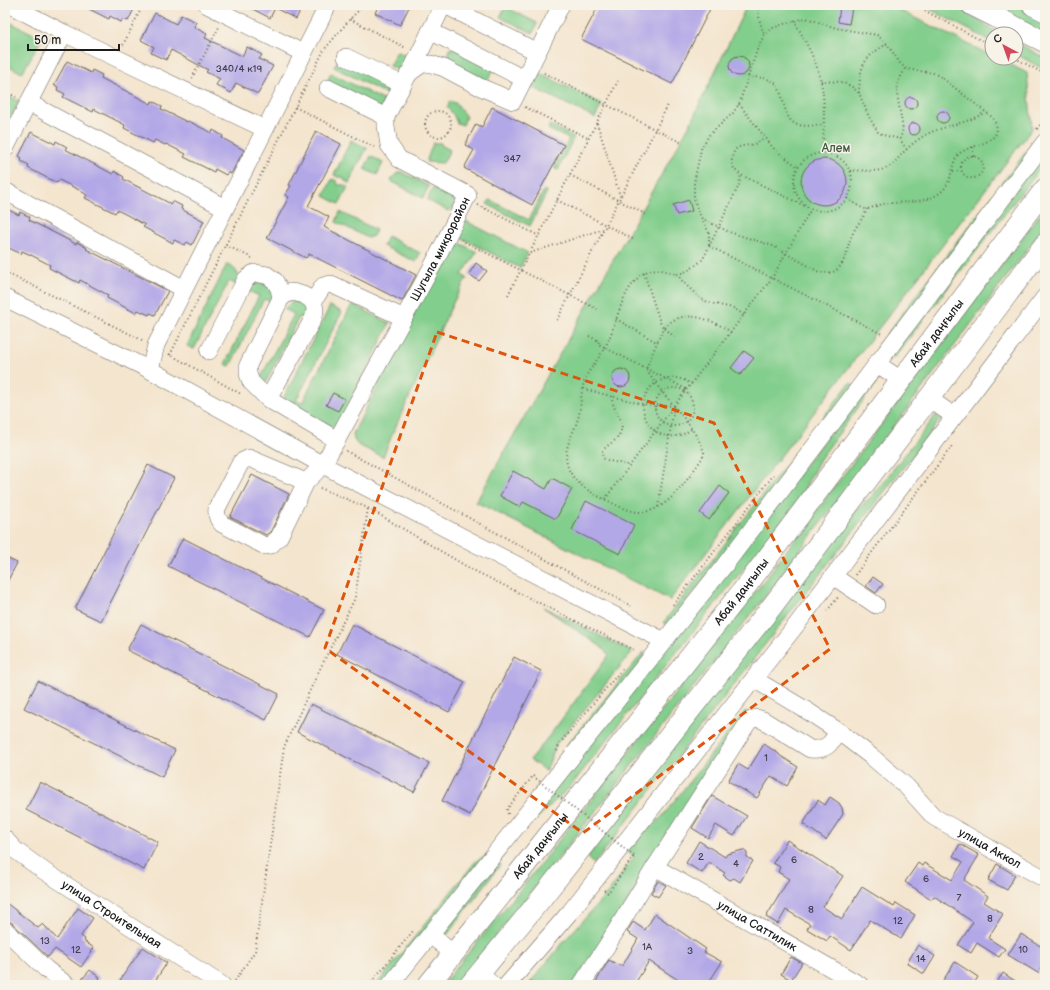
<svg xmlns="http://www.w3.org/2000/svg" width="1050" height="990" font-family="'Balsamiq Sans',sans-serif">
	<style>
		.green { fill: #82ce8c; stroke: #4f7554 }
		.building { fill: #b2a7e7 }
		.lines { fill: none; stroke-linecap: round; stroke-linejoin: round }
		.minor-casing { stroke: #68625a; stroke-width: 18 }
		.major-casing { stroke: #68625a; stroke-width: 22 }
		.path { stroke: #68625a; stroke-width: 2; stroke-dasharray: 1 3; stroke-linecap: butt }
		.minor { stroke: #fff; stroke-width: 17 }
		.major { stroke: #fff; stroke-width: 21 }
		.path-bridge { stroke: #68625a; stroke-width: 2; stroke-dasharray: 1 3; stroke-linecap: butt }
		.marked { fill: none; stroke: #de560d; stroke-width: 3; stroke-dasharray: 8 5; stroke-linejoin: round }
		.labels { text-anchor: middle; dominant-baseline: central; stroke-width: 3; stroke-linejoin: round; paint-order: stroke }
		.number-label { font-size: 10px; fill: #423f4f }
		.park-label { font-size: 12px; fill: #405a43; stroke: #f7f3e8 }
		.street-label { font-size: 12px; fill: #1c1c1c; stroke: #f7f3e8 }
	</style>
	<rect width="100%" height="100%" fill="#f7f3e8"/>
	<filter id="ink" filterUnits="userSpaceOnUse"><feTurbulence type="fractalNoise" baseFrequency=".025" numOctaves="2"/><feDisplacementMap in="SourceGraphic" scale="8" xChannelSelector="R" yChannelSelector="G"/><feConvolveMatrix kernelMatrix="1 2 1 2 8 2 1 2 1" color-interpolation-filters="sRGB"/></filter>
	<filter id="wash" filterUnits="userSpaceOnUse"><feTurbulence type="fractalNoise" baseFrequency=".012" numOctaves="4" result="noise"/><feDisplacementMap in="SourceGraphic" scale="16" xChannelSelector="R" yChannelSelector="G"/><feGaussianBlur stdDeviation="0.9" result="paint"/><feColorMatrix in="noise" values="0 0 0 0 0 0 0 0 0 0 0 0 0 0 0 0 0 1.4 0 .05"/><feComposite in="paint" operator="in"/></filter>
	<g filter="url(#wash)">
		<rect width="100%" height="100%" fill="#f4e5ce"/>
		<!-- green -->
		<path class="green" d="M747,5h142l103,51v2h5l30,15 5,56 -362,471 -194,-98 214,-378z
			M922,5h35l31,22 14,7h-10v8z
			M987,5h30l28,14v16z
			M508,8l29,15 -4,10 -33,-16 3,-6z
			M5,20l37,18 -20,35 -17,-9z
			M1016,42l29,16v12l-29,-16z
			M451,47l43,22 -7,13 -42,-22z
			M397,51l13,7 -6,10 -5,2 -10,-4z
			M341,55l54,27 -7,13 -54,-28z
			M537,72l65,32 -7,14 -65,-32z
			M331,73l54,28 -6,12 -54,-27z
			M5,94l14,7 -14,28z
			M450,101l7,3 9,13 -3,8 -6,-2 -4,-9 -6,-6z
			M550,125l24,12 -16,33 -4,-2 15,-29 -21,-10z
			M1045,127v9l-165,216 -4,-4z
			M351,140l16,8 -18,35 -4,-2 -2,-4h-5l-4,-2z
			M433,143h8v2l9,5 -7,13 -17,-1z
			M1045,152v10l-152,197 -5,-3z
			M371,156l12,7 -6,12 -13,-6z
			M399,172h3l27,14 -6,12 -32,-17 3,-5z
			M332,179l5,2 1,4h6l4,2 -9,17 -15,-8z
			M433,188l20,10 2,5 -2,5 -5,3 -21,-11z
			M544,190l3,2 -17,34 -43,-22 3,-4 39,20z
			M1045,207v19l-281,372 -233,295 -75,92h-14l81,-99 233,-295z
			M340,212l36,18 -3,6 -5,2 -32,-16z
			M462,219l66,34 -8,15 -66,-34z
			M387,236l33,17 -4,9 -33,-16z
			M452,239l25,13 -15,23 5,3 -13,23 -59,127 -12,29 -25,-12 -4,-5 -1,-6z
			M227,264c10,5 13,11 12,22l-10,-5 -35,68 -7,-3z
			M261,283l4,1 9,6v13l-10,-4 -34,67 -5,-2 34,-68 -10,-5 7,-7z
			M295,301l8,3 5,5 1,13 -10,-5 -34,67 -6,-3 35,-67 -10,-5 7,-6z
			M352,304l38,19 -50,101 -5,4 -48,-26 -3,-5 46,-91 12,6 -46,89 6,2z
			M875,375l5,3 -60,81 -22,42 -146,182 -82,104 -33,31 -4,-4z
			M850,383l5,3 -187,239 -5,-2z
			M936,415l5,4 -347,445 -7,-6 247,-327 39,-36z
			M543,607l89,45 -75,91 -11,28 -16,-11 26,-33 53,-72 -9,-9z
			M644,652v10l-85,104 10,-24z
			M745,711l5,2 -177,272h-45l38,-46 42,-46 26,-36 -7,-6 11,-14 23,-19z
			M487,855l-103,130h-8l100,-124z
			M495,859l6,5 -54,71 -5,-3z"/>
		<g id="blocks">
			<!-- building -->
			<path class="building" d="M81,5h55l-8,16 -5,-2 -2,3 -11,-6 -1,3z
				M245,5h58l-7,14 -21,-11 -5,10z
				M379,5h31l-10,20 -25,-12z
				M599,5h113l-40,79 -91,-45z
				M840,6l12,2 -3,16 -11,-2z
				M155,13l21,11 5,-9 15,7 -2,5 13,7 -2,4 37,18 5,-9 15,8 -3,4 14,7 -15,28 -22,-11 -5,10 -15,-8 4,-6 -14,-7 2,-2 -37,-20 -5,10 -15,-7 3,-6 -13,-7z
				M729 66a10 10 0 1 1 20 0a10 10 0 1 1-20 0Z
				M67,61l24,12 1,-3 10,5 -1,3 50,26 1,-3 10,5 -1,3 26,13 1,-1 24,12 1,-3 10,6 -1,2 22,12 -13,24 -3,-2 -2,3 -11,-6 -1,3 -30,-15 2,-3 -20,-10 -1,1 -10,-5 -2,3 -29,-15 1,-3 -31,-16 -1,3 -30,-15 2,-3 -8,-4 1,-3 -4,-2z
				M905 103a6 6 0 1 1 12 0a6 6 0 1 1-12 0Z
				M492,107l72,38 -32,60 -68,-37 10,-18 -9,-5 11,-21 6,3z
				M937 117a6 6 0 1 1 12 0a6 6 0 1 1-12 0Z
				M908 129a6 6 0 1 1 12 0a6 6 0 1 1-12 0Z
				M316,131l25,13 -33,62 21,11 -5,10 92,48 -14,26 -93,-47 -3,4 -39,-20 22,-41 -4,-2 6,-9 -2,-1z
				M31,132l24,12 1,-3 11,6 -2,2 48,25 1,-3 10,6 -1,2 48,25 1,-3 10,5 -1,3 23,12 -12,24 -5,-3 -2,3 -11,-5 -1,3 -30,-16 2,-2 -16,-9 -12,-6 -2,3 -30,-15 2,-3 -8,-5 -20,-10 -2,3 -29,-15 1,-3 -8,-4 1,-3 -3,-2z
				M801 182a23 23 0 1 1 46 0a23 23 0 1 1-46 0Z
				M689,200l3,11 -15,4 -4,-10z
				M5,208l14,7 1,-3 10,5 -1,3 47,24 1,-2 10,6 -1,1 82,42 -13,24 -5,-2 -1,2 -11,-5 -2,3 -29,-15 1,-3 -28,-15 -1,3 -30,-15 1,-3 -17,-9 -11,-5 -1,3 -16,-8z
				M476,263l11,8 -8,10 -10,-7z
				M744,351l10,7 -14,17 -9,-7z
				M612 378a9 9 0 1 1 18 0a9 9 0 1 1-18 0Z
				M333,393l12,6 -7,12 -12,-6z
				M148,465l26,13 -73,143 -26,-12z
				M513,471l33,18 6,-11 20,11 -16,30 -33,-17 -3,5 -20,-11z
				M252,475l37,19 -18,37 -5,4 -36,-18z
				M720,486l9,7 -20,27 -9,-7z
				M586,501l48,24 -14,29 -48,-24z
				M183,538l141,72 -14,27 -142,-71z
				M5,557l12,6 -12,23z
				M873,577l10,7 -7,9 -10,-7z
				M141,624l138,70 -13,26 -139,-70z
				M352,624l113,58 -16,30 -112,-58z
				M514,657l27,14 -71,144 -28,-14z
				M38,681l137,69 -13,27 -138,-69z
				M311,704l118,59 -15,29 -117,-60z
				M764,744l15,10v1l19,12 -11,19 -16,-10 -14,22 -29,-17 10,-17 10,6z
				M40,782l118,60 -14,28 -118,-60z
				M712,796l35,20 -13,20 -18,-11 -8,13 -16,-10z
				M830,797l9,6 3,5 1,6 -17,26 -23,-16 15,-24 7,5z
				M787,840l56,36 -20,31 19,12 20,-32 32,20 2,-4 19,12 -14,24 -31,-19 -19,30 -21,-14 -3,5 -20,-12 3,-5 -24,-14 -8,14 -12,-7 23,-38 -11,-7 2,-5 -7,-4z
				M699,841l26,16 2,-3 16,-4 4,3v4l6,4 -13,21 -6,-4 -4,2 -7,-5 2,-2 -16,-11 -7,11 -16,-10z
				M960,844l19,11 -15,25 24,16 -4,6 19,12 -15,24 17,11 -6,8 -22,-14 -6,10 -13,-8 15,-23 -39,-26 -3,3 -26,-17 13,-19 4,3 2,-3 28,17 11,-18 -10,-6z
				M997,864l18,11 -8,15 -19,-10z
				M658,881l8,4 -8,12 -7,-4z
				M5,902l33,26 5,-4 14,15 21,-31 15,10 -12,18 4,3 -1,2 10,7 -13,19 -26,-18 -7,8 -36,-34 -7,-3z
				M655,914l51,35 -2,3 18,10 -15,23h-21l-37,-24 -15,24h-40l15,-25 11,6 1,-1h2l15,-26 -11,-7 6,-10 12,8z
				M1021,934l24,15v12l-7,12 -30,-18z
				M918,945l17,11 -11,18 -17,-11z
				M143,947l24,16 -15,22h-24l-8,-5z
				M791,957l11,6 -11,17 -10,-6z
				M955,962l23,15 -5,8h-33z
				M90,970l10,8 -6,7h-17z
				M1003,973l18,12h-26z"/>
		</g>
	</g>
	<g filter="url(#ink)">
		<use href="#blocks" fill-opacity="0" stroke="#68625a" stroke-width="1"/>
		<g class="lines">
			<!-- minor casing -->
			<g class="minor-casing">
				<g id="minor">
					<path d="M10,5l54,28 201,96"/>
					<path d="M207,5l96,48"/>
					<path d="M445,5l92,47"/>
					<path d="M430,31l94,48"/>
					<path d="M346,57l57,28"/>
					<path d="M410,73l33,-68"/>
					<path d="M328,88l58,29"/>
					<path d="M29,103l196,105"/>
					<path d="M5,149l59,-116"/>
					<path d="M5,191l179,98"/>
					<path d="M5,298l145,72 173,95 341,176"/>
					<path d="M313,302l10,-16 8,-2 73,34"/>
					<path d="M209,351l37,-72 8,-6 13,2 8,6 4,8 2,9 -33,67v9l3,8 17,17 69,41"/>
					<path d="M876,363l25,17"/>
					<path d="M150,370l6,-25 172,-340"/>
					<path d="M928,398l26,18"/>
					<path d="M268,399l45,-80c1,-3 2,-7 2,-10 -1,-12 -15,-16 -25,-17l-9,6"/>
					<path id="s1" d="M306,482l-57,-24 -8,4 -24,46c-1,7 0,11 5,16l43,22 6,-1 8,-8 27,-55 17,-17 111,-202 34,-68 -69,-36 -10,-14 -3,-18v-10l6,-12 17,-32 13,-9h9l13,4 34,18 35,15 48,-96"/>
					<path d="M833,576l43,29"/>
					<path id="s2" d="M754,679l55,33 29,19 34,26 34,29 28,31 111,62"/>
					<path id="s3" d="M5,839l10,11 29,21 178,114"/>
					<path id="s4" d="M655,867l205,118"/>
					<path d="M5,930l41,39 21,16"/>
					<path d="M431,935l22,19"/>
					<path d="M479,974l14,11"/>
					<path d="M390,985l334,-419 321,-424"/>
					<path d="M507,985l63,-73 227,-288 248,-327"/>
					<path d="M581,985l25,-38 49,-80 94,-146 7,-3 7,2 47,29c16,2 21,-5 28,-18"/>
				</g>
			</g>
			<!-- major casing -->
			<g class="major-casing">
				<g id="major">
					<path d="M972,5l73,37"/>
					<path d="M1033,5l12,6"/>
					<path id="s5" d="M428,985l86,-106 233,-294 298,-396"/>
					<path d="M470,985l70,-85 233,-295 272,-361"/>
				</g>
			</g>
			<!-- path -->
			<path class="path" d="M757,5l3,17 4,13
				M914,5l78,41
				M350,19l56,29
				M794,20c10,19 23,41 27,62 5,23 2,48 2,71
				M123,45l20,-40
				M1015,58l30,16
				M905,69l-7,13 -1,12 6,35 -3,10 6,10
				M544,73l138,70
				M748,76c9,2 20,1 27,7 4,4 5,9 7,14 7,30 11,30 40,28
				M192,78l27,-51
				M821,81l20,1 10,4 8,7 10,24 9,15 5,3 17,4
				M5,91l11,6
				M859,93c1,-28 4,-35 28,-49
				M739,104l35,45 24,18
				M295,107l79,40
				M525,107l63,31
				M425 124a13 13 0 1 1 26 0a13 13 0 1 1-26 0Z
				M597,123l23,73
				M1037,129l8,-10
				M794 182a29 29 0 1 1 58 0a29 29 0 1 1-58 0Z
				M973,156v-9
				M961 167a11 11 0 1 1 22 0a11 11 0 1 1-22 0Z
				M850,171c11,-2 22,2 34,-2 11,-4 15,-13 23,-20 6,-6 13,-11 20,-15 18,-9 41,-10 58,-22
				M953,171h8
				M570,175l77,40
				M557,200l76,39
				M478,205l61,31
				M705,220l24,12 44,14 46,26c28,6 25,-21 34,-39 4,-9 11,-15 14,-24
				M461,240l136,69
				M226,245l28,14
				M709,245v-12l-12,-24 -3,-11v-15l7,-34 8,-14 24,-22 6,-9 18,-54 7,-15 9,-7 11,-4 22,-6 30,10 41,7 10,9 13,19 6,6 27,4 8,4 51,40c19,28 -24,26 -34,38 -8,10 -5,24 -14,34 -15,16 -41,12 -61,15 -5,1 -13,5 -17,5 -7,-1 -14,-8 -19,-11
				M709,246l173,88
				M530,253l73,-24
				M5,272l137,68
				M644,273l17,52 16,14
				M677,274l6,8 18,17 9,4 23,5 11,7
				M508,295l110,-214
				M616,319l42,24
				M557,320l111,-215
				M731,332c-16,-11 -45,-24 -63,-8 -8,8 -17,33 -22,45 17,29 46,51 58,83l-1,5c-14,20 -35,56 -64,55 -13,-1 -27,-9 -39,-15 -14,-7 -29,-17 -33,-33 -4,-18 8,-32 12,-49 2,-11 2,-23 5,-33 4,-12 14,-22 20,-33 13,-22 14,-50 32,-69 8,-9 17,-13 29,-9 4,0 9,3 12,3 9,-1 20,-9 26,-15l36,-74 2,-10
				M589,336l10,5 -1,3 90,46
				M169,354l72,40
				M170,355l154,-305 26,-31 14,-14
				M692,384c-11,-6 -20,-9 -32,-3 -36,16 -9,76 32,48
				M655 407a19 19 0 1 1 38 0a19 19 0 1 1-38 0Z
				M583,389l60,15 31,2
				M612,396c-1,15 16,24 7,39 -4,8 -13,9 -17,18l1,5c8,5 18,4 27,8
				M346,451l285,155
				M320,488l48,20 103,61 165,82
				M605,499l69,-93 98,-128 39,-69 -70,-34c-6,-5 -10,-8 -9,-16 2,-15 10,-12 22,-15 4,-1 7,-4 11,-6
				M658,507l16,-100
				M855,575l97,-129
				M673,605l102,-132
				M827,611l12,-15
				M557,751l3,-8 64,-76
				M508,814l-1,-5 26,-33
				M604,890l4,3 26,-37
				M235,981l20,-30 29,-204 33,-72 38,-77 13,-90
				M369,985l44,-54
				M528,985l5,-6"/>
			<!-- minor -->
			<use href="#minor" class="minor"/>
			<!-- major -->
			<use href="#major" class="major"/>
			<!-- path-bridge -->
			<path class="path-bridge" d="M533,776l101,80"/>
		</g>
	</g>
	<!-- marked area -->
	<path class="marked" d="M437,332l277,91 116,226 -247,184 -258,-185z"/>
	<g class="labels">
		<!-- number labels -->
		<g class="number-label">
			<text x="239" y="69">340/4 к19</text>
			<text x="512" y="159">347</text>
			<text x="766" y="758">1</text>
			<text x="701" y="857">2</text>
			<text x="794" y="860">6</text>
			<text x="736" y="864">4</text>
			<text x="926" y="879">6</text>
			<text x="959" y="898">7</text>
			<text x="811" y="910">8</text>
			<text x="990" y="919">8</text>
			<text x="898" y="921">12</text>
			<text x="45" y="941">13</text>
			<text x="647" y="947">1А</text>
			<text x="76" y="950">12</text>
			<text x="1023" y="950">10</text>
			<text x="690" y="951">3</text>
			<text x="921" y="959">14</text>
		</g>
		<!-- park labels -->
		<g class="park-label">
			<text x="836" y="148">Алем</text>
		</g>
		<!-- street labels -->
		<g class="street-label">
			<text stroke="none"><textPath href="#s1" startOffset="537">Шугыла микрорайон</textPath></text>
			<text stroke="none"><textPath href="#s5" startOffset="827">Абай даңғылы</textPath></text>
			<text stroke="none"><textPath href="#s5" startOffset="503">Абай даңғылы</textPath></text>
			<text stroke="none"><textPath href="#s5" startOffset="179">Абай даңғылы</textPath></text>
			<text stroke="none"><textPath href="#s2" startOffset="292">улица Аккол</textPath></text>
			<text stroke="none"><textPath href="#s3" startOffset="131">улица Строительная</textPath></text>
			<text stroke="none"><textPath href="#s4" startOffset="118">улица Саттилик</textPath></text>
		</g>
	</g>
	<!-- margin -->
	<rect width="1050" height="990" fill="none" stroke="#f7f3e8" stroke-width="20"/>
	<!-- north arrow -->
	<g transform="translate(1004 46) rotate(319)"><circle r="19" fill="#f7f3e8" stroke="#9f9d96"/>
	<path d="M0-3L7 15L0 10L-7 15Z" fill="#d1495b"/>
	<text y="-6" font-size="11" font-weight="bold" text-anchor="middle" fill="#1c1c1c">С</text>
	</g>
	<!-- scale -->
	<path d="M28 44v6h91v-6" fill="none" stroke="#1c1c1c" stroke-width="2"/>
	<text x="34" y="44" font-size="12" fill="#1c1c1c" stroke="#f7f3e8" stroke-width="3" paint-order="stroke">50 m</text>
</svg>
